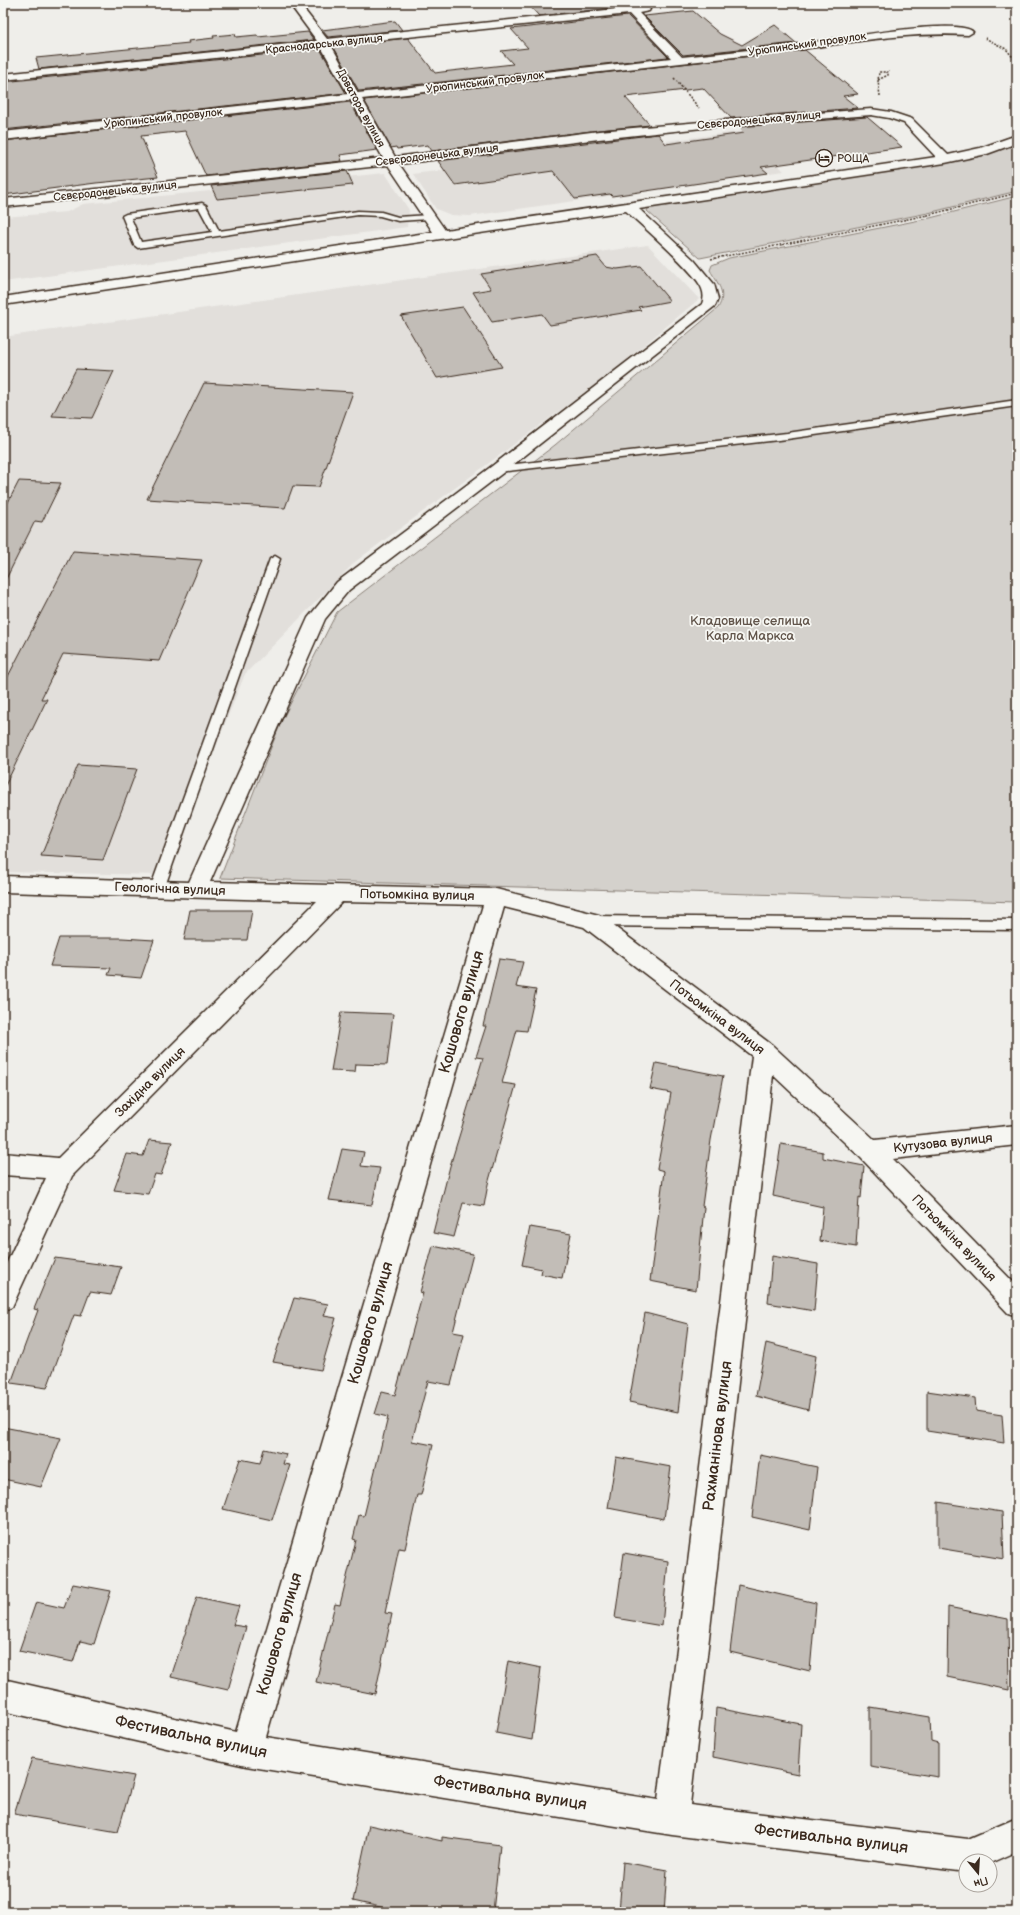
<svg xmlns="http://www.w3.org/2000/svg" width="1020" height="1915" font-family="'Balsamiq Sans',sans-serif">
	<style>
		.built { fill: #e2dfdb }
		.green { fill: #d4d1cc; stroke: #887e75 }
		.building { fill: #c2bdb7; stroke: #3b2a1e }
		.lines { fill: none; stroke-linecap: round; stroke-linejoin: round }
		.service-casing { stroke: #3b2a1e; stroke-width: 3 }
		.minor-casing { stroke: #3b2a1e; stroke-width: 3 }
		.path { stroke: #3b2a1e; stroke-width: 1.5; stroke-dasharray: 2 1.5; stroke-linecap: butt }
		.service { fill: #f6f6f2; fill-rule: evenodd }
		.minor { fill: #f6f6f2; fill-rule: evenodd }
		.labels { text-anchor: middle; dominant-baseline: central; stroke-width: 3.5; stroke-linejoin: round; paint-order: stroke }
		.far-street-label { font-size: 11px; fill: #3b2a1e; stroke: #f6f6f2 }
		.far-poi-label { font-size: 11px; fill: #3b2a1e; stroke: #f6f6f2; text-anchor: start }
		.park-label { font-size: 13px; fill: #61544a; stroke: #f6f6f2 }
		.street-label { font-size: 13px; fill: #3b2a1e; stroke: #f6f6f2 }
		.near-street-label { font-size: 16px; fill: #3b2a1e; stroke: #f6f6f2 }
	</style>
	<rect width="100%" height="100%" fill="#efeeea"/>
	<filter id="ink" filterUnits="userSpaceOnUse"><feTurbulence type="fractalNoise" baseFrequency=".025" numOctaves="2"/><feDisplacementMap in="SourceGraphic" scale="8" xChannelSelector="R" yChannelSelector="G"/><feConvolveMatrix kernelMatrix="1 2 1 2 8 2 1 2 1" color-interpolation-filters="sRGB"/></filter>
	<g filter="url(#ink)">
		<!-- built -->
		<path class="built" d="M743,131l41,40 -314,45 -19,-1 -15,-6 -23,-35z
			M385,173l24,37 -2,17 -404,55v-65l64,-5 16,-8z
			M648,245l51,54 -88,74 -255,188 -111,113 -81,201 -161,-3v-535z"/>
		<!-- green -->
		<path class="green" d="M1017,143v48l-89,22 -228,45 -53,-47 2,-4 299,-45z
			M1017,196v706l-797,-24 61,-156 56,-110 218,-167 163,-137c9,-15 0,-24 -8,-38l2,-5 17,-7 201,-40z"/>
		<!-- building -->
		<path class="building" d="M527,3h91l5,4 -84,9z
			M693,11l27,23 22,11 33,-20 21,18 -113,12 -39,-39z
			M628,16l40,41 -309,34 -26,-45 75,-8 27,35 7,-1 71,-8 -12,-13 27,-3 -17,-19z
			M395,21l7,9 -74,7 -6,-7z
			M308,32l6,8 -275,29 -3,-11 153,-15 -1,-2 26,-3 -1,-2 22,-2 1,3 21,-2 1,2z
			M320,49l26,44 -343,37v-48z
			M805,50l53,44 -15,2 15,12 -127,10 -28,-30 -78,9 25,28 -51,5 -167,21 -4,-6 -31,4 -1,-2 -5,1 -27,-48z
			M350,102l27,48 -37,5 2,6 -136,15 -21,-45 -44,5 17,41 -62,6 -93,12v-54z
			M867,117l35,30 -141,20 7,6 -156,23 -2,-2 -35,5 -22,-28 -98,14 -17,-24 220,-27 8,10 78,-11 -6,-6z
			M347,171l6,14 -136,14 -6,-13z
			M597,256l9,11 11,2 24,-3 29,35 -32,6 3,3 -91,15 -8,-11 -50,8 -19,-30 18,-3 -10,-15z
			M463,307l39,60 -65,11 -36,-62z
			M76,369l38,2 -22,47 -40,-2z
			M204,383l149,9 -34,95 -26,-1 -8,22 -138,-9z
			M19,481l42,2 -19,39 -7,-1 -32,64v-73z
			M73,551l129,9 -43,101 -96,-7 -22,45h6l-44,91v-104z
			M78,765l59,4 -34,91 -62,-4z
			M190,910h62l-5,30h-63z
			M59,938h63l32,2 -13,38 -33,-3 3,-7 -61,-2z
			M499,959l24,3 -7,25 20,3 -9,41 -10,-1 -15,53 14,2 -28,99 -4,22 -21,-3 -9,34 -21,-4 17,-67 33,-108 -7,-1 10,-31h-3z
			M341,1012l52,2 -6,51 -31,-1 -1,8 -24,-1z
			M656,1063l67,13 -12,64 -9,66 2,1 -8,83 -46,-9 14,-110 -7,-2 14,-76 -21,-4z
			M149,1140l23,2 -11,33 -6,-1 -7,20 -34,-4 13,-36 16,2z
			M781,1144l42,8v6l41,8 -3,32 -2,-1 -3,50 -36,-6 3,-34 -50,-11z
			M342,1149l22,3 -3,14 19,2 -8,37 -43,-5z
			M530,1227l41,7 -9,44 -21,-4 1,-5 -20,-4z
			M433,1246l40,8 -20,78 11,2 -13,51 -23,-4 -16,60 21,4 -12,50h-4l-12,54 -6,-1 -14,65 7,1 -17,80 -59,-12 19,-78 5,1 16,-65 -3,-1 6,-24 5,1 24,-99 -13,-3 7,-22 13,3 28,-102 -3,-1z
			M772,1256l46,8 -4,47 -46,-8z
			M55,1258l66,9 -10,28 -21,-3 -9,24 -7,-1 -27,73 -36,-5 27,-73 -4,-1z
			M294,1298l34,6 -4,12 12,2 -15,52 -48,-8z
			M645,1313l43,11 -10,88 -49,-10z
			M766,1343l50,13 -8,54 -52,-14z
			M927,1391l48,7 1,13 26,4 2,28 -77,-12z
			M3,1427l58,11 -20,49 -38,-8z
			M264,1449l22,5 -3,10 7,1 -18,55 -49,-11 17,-50 20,4z
			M760,1455l57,12 -7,63 -58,-13z
			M616,1457l55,10 -7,52 -56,-11z
			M938,1502l64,10 2,47 -66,-11z
			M624,1553l44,8 -6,65 -47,-8z
			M73,1584l38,7 -17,53 -14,-3 -7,21 -54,-11 17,-49 28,6z
			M738,1585l78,18 -6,68 -80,-19z
			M197,1597l42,9 -6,19 13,2 -18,63 -57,-13z
			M948,1607l60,12 1,71 -62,-13z
			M508,1661l33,7 -9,72 -36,-7z
			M870,1707l60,10 1,24 7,2v34l-68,-11z
			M716,1708l85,16 -3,50 -85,-17z
			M32,1758l102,18 -16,56 -104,-18z
			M369,1825l73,16v-4l58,8 -7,67h-90l-50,-11z
			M623,1862l44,8 -3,42h-45z"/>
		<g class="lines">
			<!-- service casing -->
			<g class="service-casing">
				<path id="service" d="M202,203l4,2 13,26 139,-20 23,1 17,5 31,-2 4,2 -4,2 -31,2 -18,-5 -22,-1 -220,33 -4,-3 -12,-29 4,-2zM199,208l13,24 -71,10 -10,-24z
					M1017,400v6l-230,33 -289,33 -5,-3 5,-3 289,-33z
					M275,556l5,3 -116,330 -2,4 -5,1 -5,-1 -2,-4 120,-330z
					M591,916l426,4v10l-426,-4 -5,-1 -2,-4 2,-4z"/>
			</g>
			<!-- minor casing -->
			<g class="minor-casing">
				<path id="minor" d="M289,3h10l28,36 318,-33 5,3 -1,2 -10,2 43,44c44,-5 89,-9 133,-15 22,-3 146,-25 158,-10l-5,3c-70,-4 -138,12 -207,19 -133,15 -266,30 -399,45l33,58 204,-26 113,-10 159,-12 20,3 21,7 36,36 32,-7 37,-13v8l-30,11 -42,9 -306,46 55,51 20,24 4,15 -3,7 -211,166 -155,118 -24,29 -115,263 286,7 95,24 8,2 173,130 103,95 142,-15v20l-124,14 124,127v30l-9,-3 -147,-155 -88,-83 -83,730 278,34 49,-21v33l-27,12v-2h-24v11l-294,-37 -426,-69 -243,-55v-32l233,53 247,-827 -141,-3 -270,274 -60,131 -9,4v-40l43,-93 -43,-3v-22l55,5 259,-257 -314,-9v-16l186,6 119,-264 29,-36 155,-116 210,-162c2,-5 2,-10 0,-15 -5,-16 -61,-64 -76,-78l-623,94v-8l430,-65 -45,-67 -385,42v-8l380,-41 -32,-58 -348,40v-8l345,-38 -27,-47 -318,33v-6l314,-33zM629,14l42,44 -313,35 -27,-48zM871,115l18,3 15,5 32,34 -491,73 -46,-66 200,-25 113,-12zM504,907l80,20 168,129 -94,744 -392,-63z"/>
			</g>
			<!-- path -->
			<path class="path" d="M985,38l21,11 11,13
				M674,78l25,30
				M878,80l10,-5v-3h-9l-1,9 2,15
				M711,259l217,-44 89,-22"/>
			<!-- service -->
			<use href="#service" class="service"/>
			<!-- minor -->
			<use href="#minor" class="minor"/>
		</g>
	</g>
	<!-- icons -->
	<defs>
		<g id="hotel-ring" transform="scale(0.9)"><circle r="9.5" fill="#f6f6f2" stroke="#3b2a1e" stroke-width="1.5"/><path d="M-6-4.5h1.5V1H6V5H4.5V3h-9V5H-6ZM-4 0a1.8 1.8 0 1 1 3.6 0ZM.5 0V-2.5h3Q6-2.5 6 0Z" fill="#3b2a1e"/></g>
	</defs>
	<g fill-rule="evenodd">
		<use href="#hotel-ring" x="824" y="158"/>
	</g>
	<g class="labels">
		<!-- far-street labels -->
		<g class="far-street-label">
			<text transform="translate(324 44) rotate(-6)">Краснодарська вулиця</text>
			<text transform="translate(807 44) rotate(-8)">Урюпинський провулок</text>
			<text transform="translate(485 82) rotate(-7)">Урюпинський провулок</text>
			<text transform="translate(361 108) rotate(61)">Доватора вулиця</text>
			<text transform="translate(163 118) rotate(-6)">Урюпинський провулок</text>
			<text transform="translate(759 120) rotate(-5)">Сєвєродонецька вулиця</text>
			<text transform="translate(437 155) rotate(-7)">Сєвєродонецька вулиця</text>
			<text transform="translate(115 191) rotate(-6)">Сєвєродонецька вулиця</text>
		</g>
		<!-- far-poi labels -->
		<g class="far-poi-label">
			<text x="837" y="158">РОЩА</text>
		</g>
		<!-- park labels -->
		<g class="park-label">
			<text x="750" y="621">Кладовище селища<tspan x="750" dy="15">Карла Маркса</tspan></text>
		</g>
		<!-- street labels -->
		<g class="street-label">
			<text transform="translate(170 889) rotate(2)">Геологічна вулиця</text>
			<text transform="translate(417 895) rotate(1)">Потьомкіна вулиця</text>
			<text transform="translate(717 1017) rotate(37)">Потьомкіна вулиця</text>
			<text transform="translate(150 1082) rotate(-45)">Західна вулиця</text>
			<text transform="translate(943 1143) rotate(-6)">Кутузова вулиця</text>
			<text transform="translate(954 1238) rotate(46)">Потьомкіна вулиця</text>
		</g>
		<!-- near-street labels -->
		<g class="near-street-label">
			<text transform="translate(462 1012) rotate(-74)">Кошового вулиця</text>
			<text transform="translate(371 1323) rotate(-74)">Кошового вулиця</text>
			<text transform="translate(718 1436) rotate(-83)">Рахманінова вулиця</text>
			<text transform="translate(280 1634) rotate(-74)">Кошового вулиця</text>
			<text transform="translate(191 1737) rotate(12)">Фестивальна вулиця</text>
			<text transform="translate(510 1793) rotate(9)">Фестивальна вулиця</text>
			<text transform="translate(831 1839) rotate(7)">Фестивальна вулиця</text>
		</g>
	</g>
	<!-- margin -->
	<rect width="1020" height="1915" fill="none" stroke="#f6f6f2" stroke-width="16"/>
	<rect x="8" y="8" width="1004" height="1899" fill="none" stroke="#3b2a1e" stroke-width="1.5" filter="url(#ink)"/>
	<!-- north arrow -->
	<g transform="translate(978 1873) rotate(162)"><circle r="19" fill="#f6f6f2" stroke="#aba49d"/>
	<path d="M0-3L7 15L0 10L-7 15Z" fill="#3b2a1e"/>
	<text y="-6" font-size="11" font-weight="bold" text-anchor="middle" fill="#3b2a1e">Пн</text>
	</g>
</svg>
